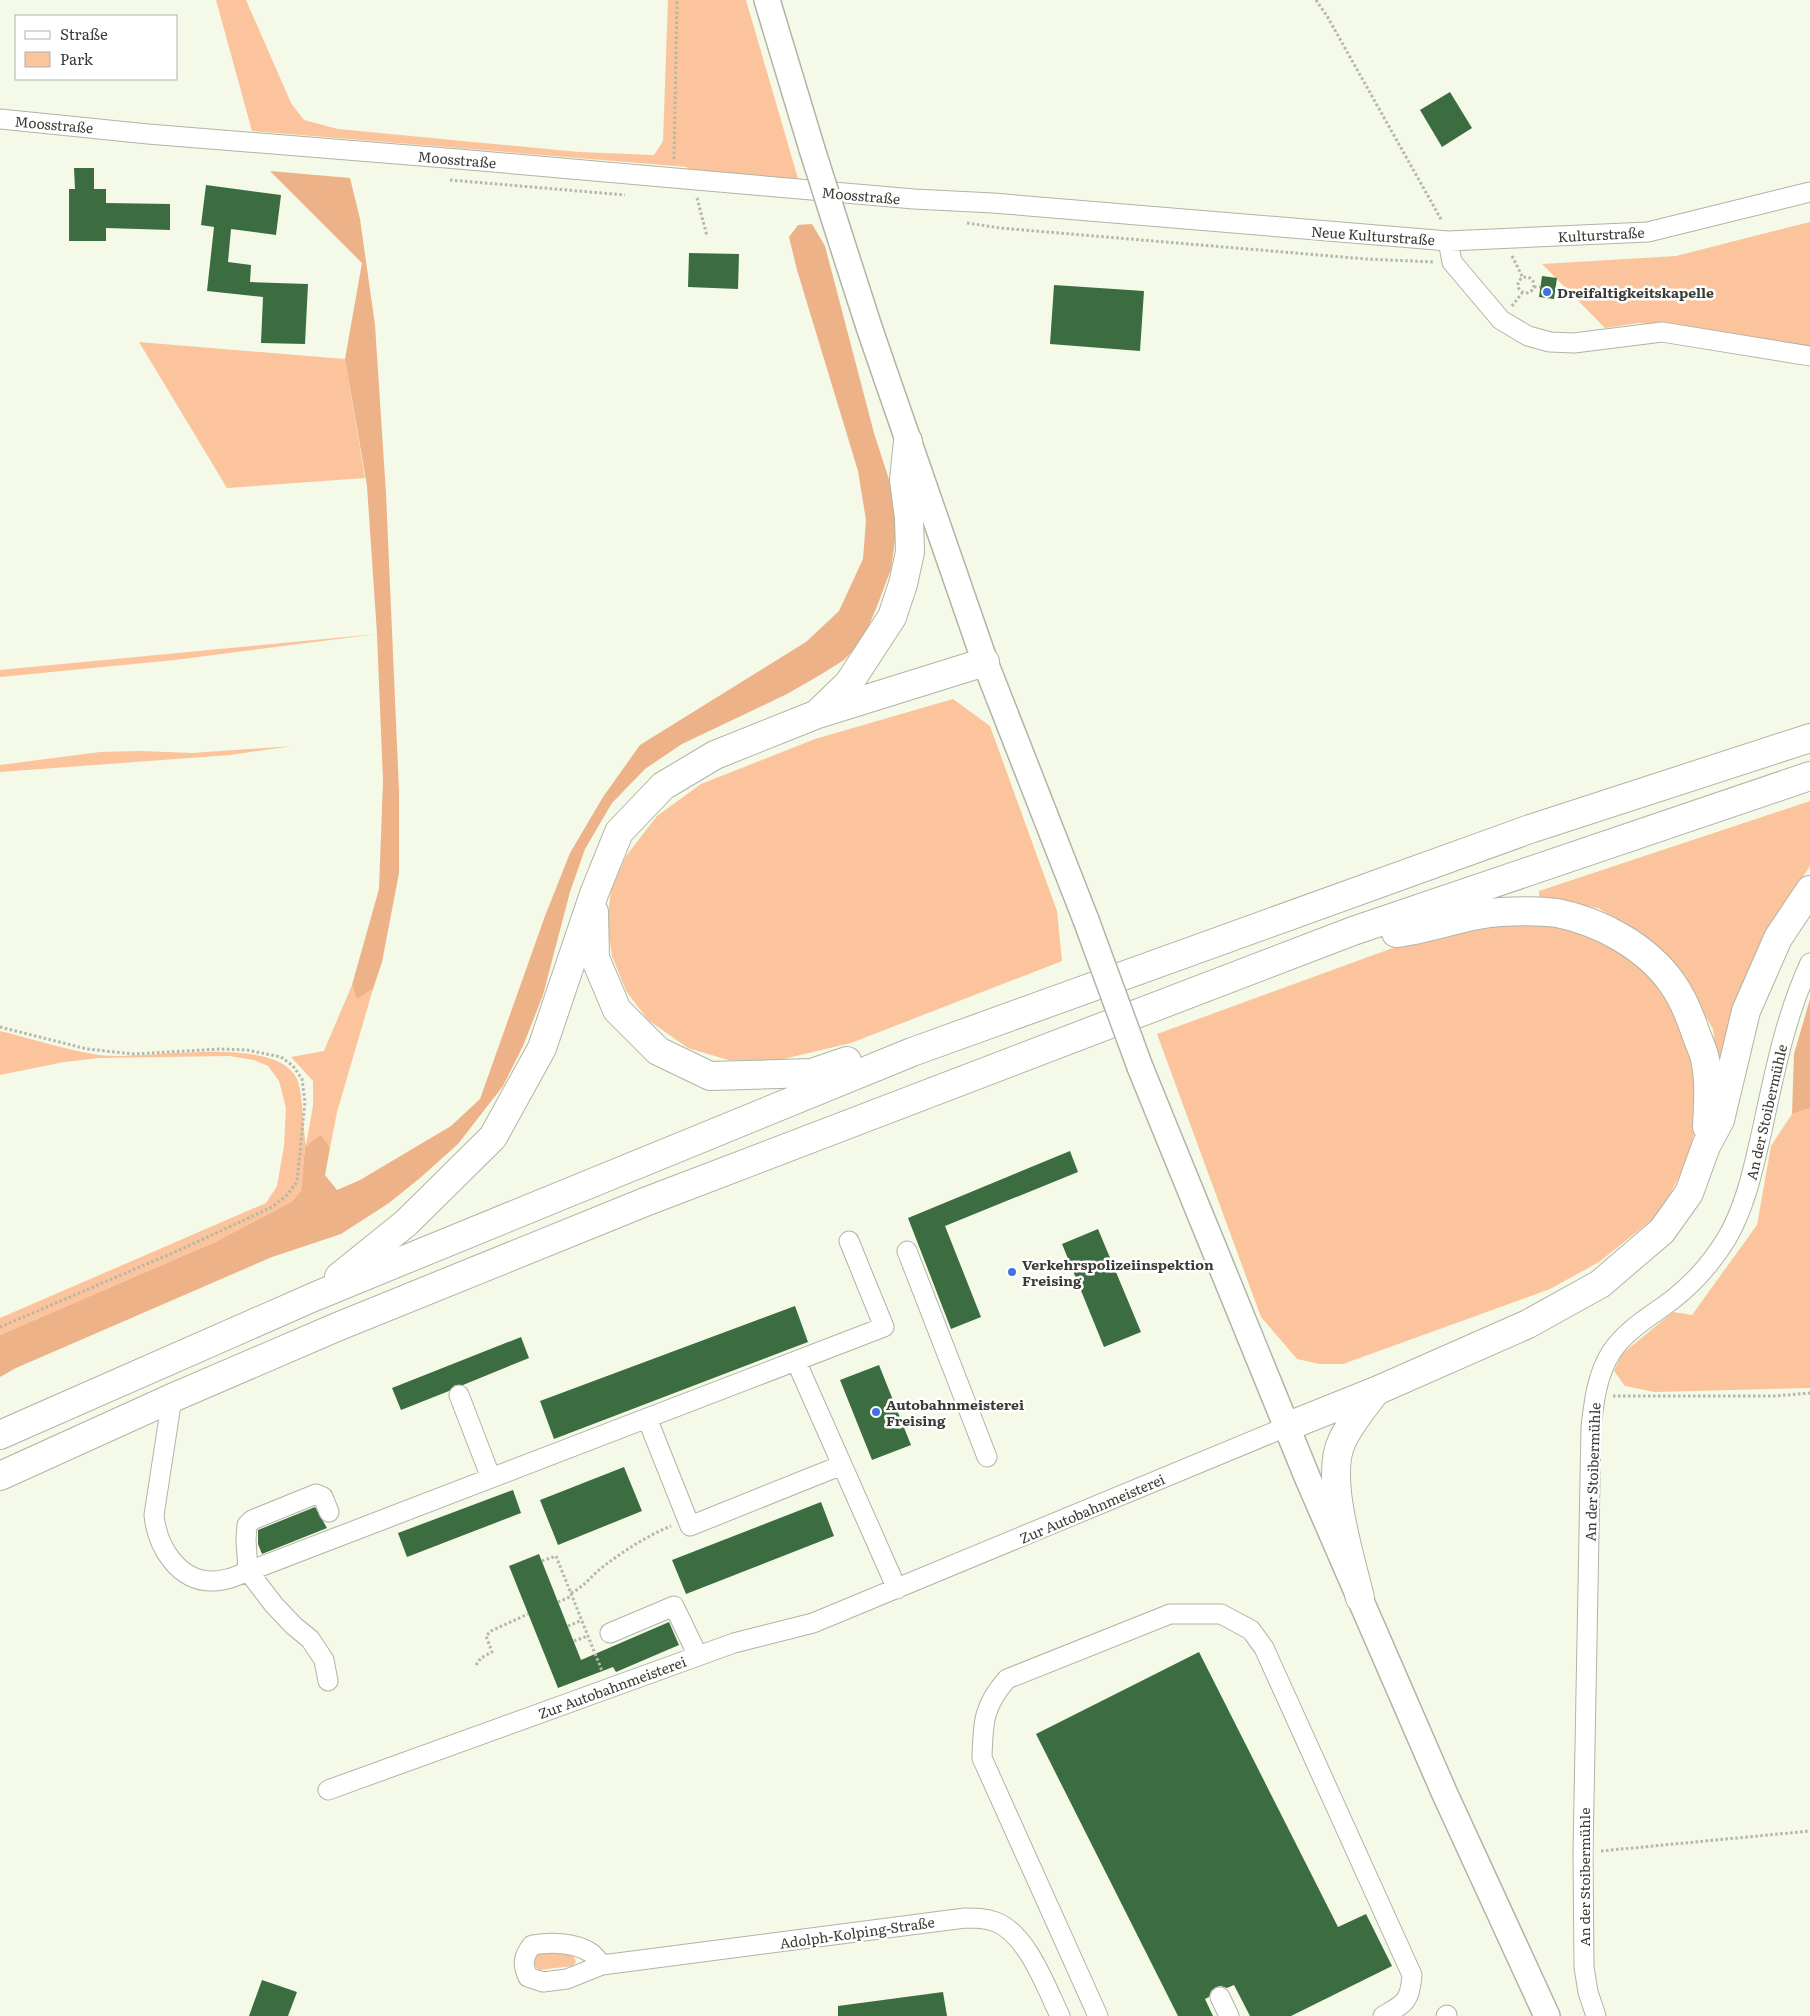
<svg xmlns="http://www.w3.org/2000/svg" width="1810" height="2016" font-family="Literata,serif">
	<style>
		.green { fill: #fcc49c }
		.forest { fill: #edb288 }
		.building { fill: #3c6d40 }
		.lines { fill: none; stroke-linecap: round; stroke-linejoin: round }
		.minor-casing { stroke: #b1b4a5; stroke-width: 21 }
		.major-casing { stroke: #b1b4a5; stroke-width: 28 }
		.highway-casing { stroke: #b1b4a5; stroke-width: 30 }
		.path { stroke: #b4b7a9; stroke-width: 3; stroke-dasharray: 2.5 2.5; stroke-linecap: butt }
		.minor { stroke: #fff; stroke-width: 19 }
		.major { stroke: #fff; stroke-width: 25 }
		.highway { stroke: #fff; stroke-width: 28 }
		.major-bridge-casing { stroke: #b1b4a5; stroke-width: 28; stroke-linecap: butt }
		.major-bridge { stroke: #fff; stroke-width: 25 }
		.poi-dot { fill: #4171e2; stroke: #fff; stroke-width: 2 }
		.labels { text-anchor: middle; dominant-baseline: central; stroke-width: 5; stroke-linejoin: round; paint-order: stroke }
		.street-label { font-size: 14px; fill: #3a3b34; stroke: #fff }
		.poi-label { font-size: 14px; font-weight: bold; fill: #3a3b34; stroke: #fff; text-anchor: start }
	</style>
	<rect width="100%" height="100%" fill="#f5f9e8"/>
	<!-- green -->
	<path class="green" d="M216,0h30l45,103 13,17 34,9 241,23 75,3 9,-14 5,-141h78l53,182 -111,-9 -1,-6 -435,-36z
		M1810,222v125l-171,-24 -34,5 -63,-64 134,-8z
		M139,342l206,17 20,119 -138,10z
		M377,634l-202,26 -175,17v-7z
		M953,699l37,27 67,185 5,50 -211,82 -72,17h-51l-40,-12 -40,-28 -22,-29 -14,-35 -5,-34 4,-32 15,-34 31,-40 44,-32 114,-45z
		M293,746l-63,9 -230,17v-7l100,-13 40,-1 52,2z
		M1810,801v65l-43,65 -47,156 -7,-58 -28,-48 -41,-45 -46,-28 -59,-11v-6z
		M1556,920l75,33 31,32 35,85v53l-11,41 -27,50 -60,48 -49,27 -207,75h-23l-23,-5 -36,-42 -104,-283 296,-108z
		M352,985l5,14 16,-10 -36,123 -7,36 -9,-12 -16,11 -4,44 -10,11 -76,40 -215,93v-17l266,-115 11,-17 7,-40 2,-38 -7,-27 -11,-15 -14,-6 -25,-4 -130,2 -35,4 -64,13v-44c33,8 66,19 99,24 46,6 172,-22 197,22 7,11 7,53 10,68l7,-39v-25l-22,-24 33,-6z
		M1810,1108v280l-155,4 -30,-6 -11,-15 8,-17 51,-42 19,3 65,-90 14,-79 21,-32z
		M547,1953l25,2 2,2 2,5 -4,4 -33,4 -4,-4 -1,-7 3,-5z"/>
	<!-- forest -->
	<path class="forest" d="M270,171l80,7 10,41 15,106 11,169 13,297v82l-17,89 -9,27 -16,10 -5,-14 27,-96 4,-108 -6,-147 -10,-148 -22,-127 17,-96z
		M812,224l13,22 49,187 18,56 4,44 -5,36 -15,40 -14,32 -18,19 -24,15 -33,19 -105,50 -37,25 -33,34 -27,46 -15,43 -27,103 -20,51 -20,40 -45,58 -38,34 -31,25 -48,31 -69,23 -256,111 -16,9v-42l215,-93 76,-40 10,-11 4,-44 16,-12 9,13 -5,27 12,15 23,-10 91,-54 29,-27 65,-183 25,-63 33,-56 37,-52 166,-103 33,-31 24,-52 3,-39 -8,-49 -61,-201 -8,-33 9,-12z
		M1810,999v109l-18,6 2,-60z"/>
	<!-- building -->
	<path class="building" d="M1450,92l22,36 -30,19 -22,-37z
		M74,168h20v21h12v14l64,1v26l-64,-2v13h-37v-52h6z
		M206,185l75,10 -5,40 -45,-6 -3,33 23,3 -1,17 58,2 -3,60 -44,-1 2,-46 -56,-6 7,-64 -13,-2z
		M689,253l50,1 -1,35 -50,-2z
		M1542,276l15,2 -3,21 -15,-2z
		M1054,285l90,6 -4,60 -90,-7z
		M1070,1151l8,21 -133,54 36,91 -30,12 -43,-111z
		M1098,1229l43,103 -37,15 -42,-103z
		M795,1306l13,36 -254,97 -14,-38z
		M521,1337l8,21 -66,27h-8l-6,6 -48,19 -9,-22z
		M879,1365l32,80 -39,15 -32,-80z
		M624,1467l18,44 -84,34 -18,-45z
		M513,1490l8,23 -114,44 -9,-24z
		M821,1502l13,34 -148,58 -14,-34z
		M315,1507l12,21 -65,26 -4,-10v-14z
		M539,1554l42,106 88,-38 10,23 -63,27 -3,-5 -55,21 -49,-122z
		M1199,1652l139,275 28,-13 26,52 -101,50h-41l-16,-31 -7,3 -6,-2 -5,1 -5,4 -2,6 -4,2 8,17h-35l-142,-282z
		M262,1980l35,12 -9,24h-39z
		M943,1992l4,24h-109v-10z"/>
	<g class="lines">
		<!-- minor casing -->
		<g class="minor-casing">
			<path id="minor" d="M0,119l148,15 310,25 456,40 79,4 455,38 200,-9 162,-40
				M1448,241l4,21 49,58 27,16 22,6 24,1 88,-11 148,24
				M907,1251l80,206
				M796,1361l101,228
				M459,1395l32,83
				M172,1398l-18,117c3,32 25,68 61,66 5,0 11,-2 16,-3l653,-251 -35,-86
				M647,1418l43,108 152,-61
				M610,1633l64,-27 24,50
				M328,1681l-4,-21 -14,-21 -16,-13 -20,-21 -26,-34 -2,-31 1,-15 5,-5 64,-26 7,3 6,15
				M328,1790l406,-147 79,-20 473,-196
				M602,1965c-3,-3 -7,-9 -11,-12 -16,-11 -41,-11 -59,-8 -9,12 -10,19 -4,32l15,5 24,-3 35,-14 363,-47c11,0 20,0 31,4 31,12 50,65 64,94
				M1220,1997l9,19
				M1098,2016l-116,-258c1,-35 1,-52 25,-79l163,-65h51l30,16 13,18 148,327c-2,27 -7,28 -29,41
				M1446,2016l1,-1
				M1596,2016l-8,-24 -4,-25 -1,-114 8,-426c3,-26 6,-53 21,-76 15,-22 39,-35 60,-51 22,-17 41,-39 55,-62 20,-35 27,-73 36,-112 12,-56 23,-111 47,-163"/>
		</g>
		<!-- major casing -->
		<g class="major-casing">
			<path id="major" d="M767,0l45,149
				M840,237l30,93 115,332 101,258
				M1140,1067l168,412 136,313 103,224"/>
		</g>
		<!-- highway casing -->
		<g class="highway-casing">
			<path id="highway" d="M820,711l29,-28 43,-66 11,-33 7,-32 -1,-34 -5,-38 4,-39
				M594,912l1,46 22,52 41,41 52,25 102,-3 35,-12
				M1396,933c35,-4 69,-19 104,-21 19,-1 39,-2 57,1 42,8 90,34 115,70 11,15 18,33 24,51 3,8 7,16 9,25 5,22 3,46 2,68
				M339,1277l67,-54 87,-86 49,-89 52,-154 25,-62 44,-46 52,-31 100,-40 170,-53
				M1286,1427l90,-36 152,-67 72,-40 62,-53 27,-38 17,-47 14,-26 26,-109 32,-73 32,-48
				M0,1435l316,-139 596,-244 618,-223 280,-91
				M0,1476l172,-78 165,-71 308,-125 708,-271 457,-155
				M1360,1598c-9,-39 -36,-121 -18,-157 8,-18 22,-34 34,-50"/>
		</g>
		<!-- path -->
		<path class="path" d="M1316,0l11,16 115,205
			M674,159l3,-159
			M450,180l175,15
			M697,198l10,38
			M967,223l33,5 366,31 68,3
			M1512,256l11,22
			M1518 285a8 8 0 1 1 16 0a8 8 0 1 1-16 0Z
			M1534,287h6
			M1512,306l10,-13
			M0,1027l87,22 47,5 86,-5 27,1 34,7 12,9 9,13 3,23 -8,80 -10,13 -15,12 -88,41 -184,79
			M1613,1396h162l35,-3
			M542,1561l14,-5 46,115
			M571,1593c13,-6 21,-18 33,-27 21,-16 43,-30 67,-40
			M558,1602l14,-6
			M568,1626l14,-6
			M574,1641l14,-5
			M476,1665l5,-7 11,-6 -6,-16 5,-5 37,-17
			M1601,1851l209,-20"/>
		<!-- minor -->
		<use href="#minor" class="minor"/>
		<!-- major -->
		<use href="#major" class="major"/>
		<!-- highway -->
		<use href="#highway" class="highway"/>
		<!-- major-bridge casing -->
		<g class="major-bridge-casing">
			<path id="major-bridge" d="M812,149l28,88
				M1086,920l54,147"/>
		</g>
		<!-- major-bridge -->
		<use href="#major-bridge" class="major-bridge"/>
	</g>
	<!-- markers -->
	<g class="poi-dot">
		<circle cx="1547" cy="292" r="5"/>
		<circle cx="1012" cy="1272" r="5"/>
		<circle cx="876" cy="1412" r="5"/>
	</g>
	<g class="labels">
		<!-- street labels -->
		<g class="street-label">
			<text transform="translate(54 124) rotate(5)">Moosstraße</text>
			<text transform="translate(457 159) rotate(5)">Moosstraße</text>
			<text transform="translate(861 195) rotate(5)">Moosstraße</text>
			<text transform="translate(1601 234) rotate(-3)">Kulturstraße</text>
			<text transform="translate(1373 235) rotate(4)">Neue Kulturstraße</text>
			<text transform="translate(1766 1112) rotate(-77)">An der Stoibermühle</text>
			<text transform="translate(1592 1472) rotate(-88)">An der Stoibermühle</text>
			<text transform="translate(1092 1508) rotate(-23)">Zur Autobahnmeisterei</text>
			<text transform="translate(612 1687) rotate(-20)">Zur Autobahnmeisterei</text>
			<text transform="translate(1584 1877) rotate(-90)">An der Stoibermühle</text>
			<text transform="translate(857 1932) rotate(-8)">Adolph-Kolping-Straße</text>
		</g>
		<!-- poi labels -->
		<g class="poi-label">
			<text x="1557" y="292">Dreifaltigkeitskapelle</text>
			<text x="1022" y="1264">Verkehrspolizeiinspektion<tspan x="1022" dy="16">Freising</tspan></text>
			<text x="886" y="1404">Autobahnmeisterei<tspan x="886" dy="16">Freising</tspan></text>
		</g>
	</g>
	<!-- legend -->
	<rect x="15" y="15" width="162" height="65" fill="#ffffff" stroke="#b0b1ae"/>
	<rect x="25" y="31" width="25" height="8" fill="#ffffff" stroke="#b0b1ae"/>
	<text x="60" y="40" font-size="15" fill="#3a3b34">Straße</text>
	<rect x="25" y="52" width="25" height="15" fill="#fcc49c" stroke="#b0b1ae"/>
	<text x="60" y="65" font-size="15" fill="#3a3b34">Park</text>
</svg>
